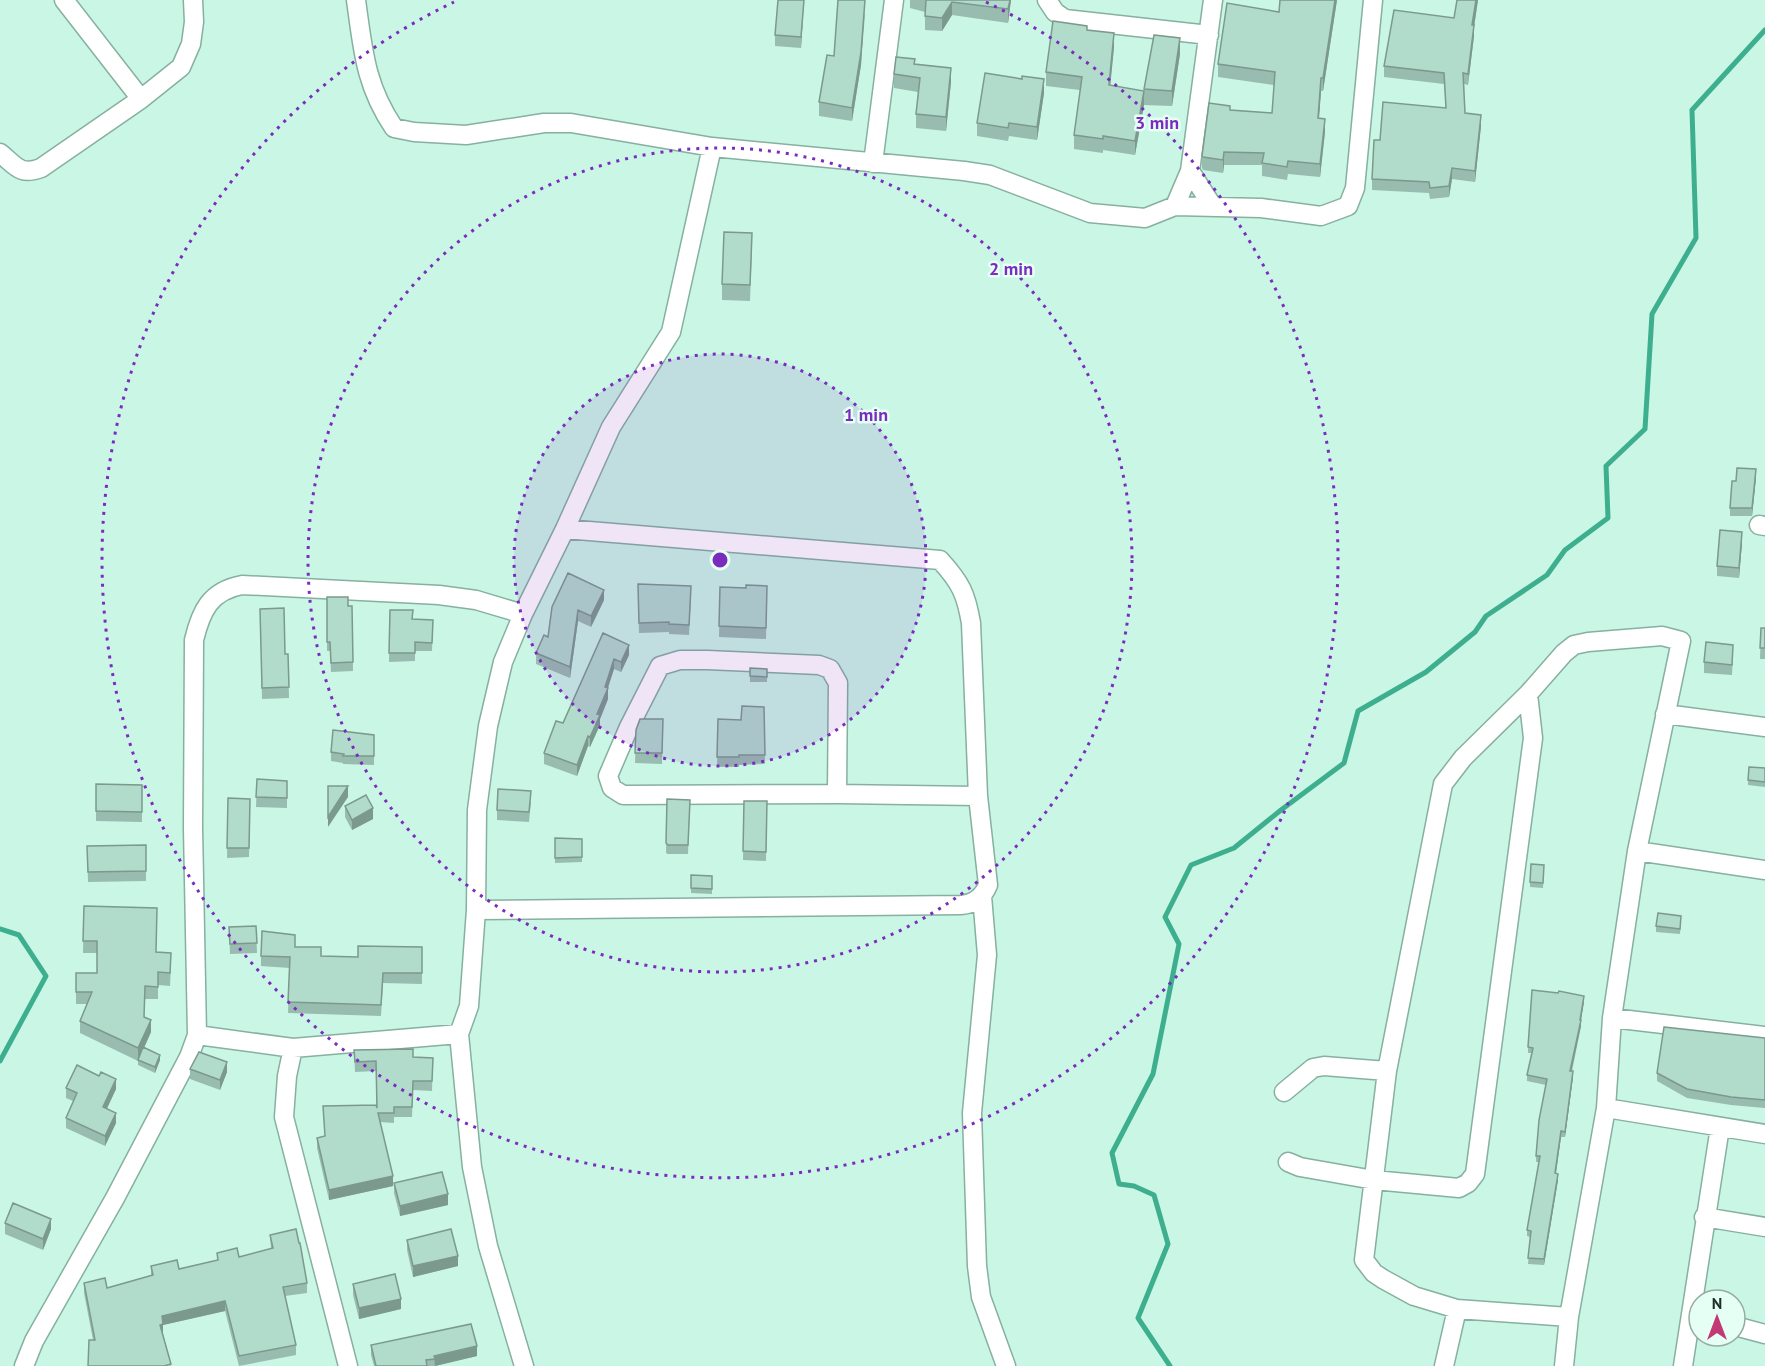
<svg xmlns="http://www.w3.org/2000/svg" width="1765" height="1366" font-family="'PT Sans',sans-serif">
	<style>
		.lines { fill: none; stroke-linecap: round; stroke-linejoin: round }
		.stream { stroke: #3eaf8e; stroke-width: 5 }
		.minor-casing { stroke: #86b0a0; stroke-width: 21 }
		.minor { stroke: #fff; stroke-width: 18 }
		.wall { fill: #98bcaf }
		.shaded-wall { fill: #7c998e }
		.building { fill: #b1dbcb; stroke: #7c998e; stroke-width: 1.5 }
		.ring { fill: none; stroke: #7b2cbf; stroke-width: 3; stroke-dasharray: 3 6 }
		.centre { fill: #7b2cbf; stroke: #e5fff4; stroke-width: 3 }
		.ring-label { font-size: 18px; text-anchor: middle; font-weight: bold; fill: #7b2cbf; stroke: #e5fff4; stroke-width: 5; stroke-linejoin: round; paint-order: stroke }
	</style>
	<rect width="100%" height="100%" fill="#caf6e5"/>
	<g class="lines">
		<!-- stream -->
		<path class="stream" d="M0,929l19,6 27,41 -46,85
			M1170,1366l-32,-48 30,-74 -14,-49 -20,-9 -15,-2 -7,-31 41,-79 26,-130 -14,-27 26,-52 43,-17 47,-38 63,-47 14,-52 68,-39 49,-40 11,-16 61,-41 18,-25 43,-32 -2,-52 39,-37 7,-115 44,-76 -4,-128 73,-80"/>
		<!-- minor casing -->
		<g class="minor-casing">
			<path id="minor" d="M64,0l77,99
				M356,0c7,50 9,85 38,128l20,4 52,3 78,-12h27l141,24 252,24 26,4 100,38 55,5 30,-12 86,2 60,8 27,-10 7,-18 18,-188
				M1047,0l8,12 10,7 144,16
				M0,153c16,13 20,23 41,15l100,-69 40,-32 10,-23 3,-22 -1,-22
				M873,163l21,-163
				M1190,171l23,36
				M1175,206l15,-35 23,-171
				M1759,525l6,1
				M1665,714l100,13
				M837,794l1,-111 -8,-14 -11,-4 -112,-5h-27l-20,6 -31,61 -21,49 4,12 11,7 214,-1 141,2
				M1637,851l128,19
				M982,896l5,59 -15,158 5,153 4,31 25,69
				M476,910l485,-5c13,-1 22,-8 27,-20l-10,-89 -7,-173c-5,-29 -10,-40 -31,-63l-375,-31
				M459,1034l10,-28 7,-96 1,-100 11,-84 15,-64 20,-48 42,-85 46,-102 60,-95 41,-185
				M197,1035l-4,-207 1,-188c7,-29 16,-49 48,-55l197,10 37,5 47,14
				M293,1048l-6,28 -3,41 64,249
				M1284,1092l29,-24 11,-2 63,5
				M1606,1108l159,26
				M1288,1162l12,5 74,13 85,8 9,-5 7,-9 58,-436 -5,-44
				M1704,1217l61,10
				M1569,1317l-112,-8 -43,-13 -31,-17 -9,-6 -10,-13 23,-189 56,-287 20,-26 65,-64 36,-41 10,-8 14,-3 74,-6 19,5 -44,210 -25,167
				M1735,1326l30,8
				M24,1366l10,-25 81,-143 74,-141 8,-22 96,13 166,-14 13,133 16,79 36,120
				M1444,1366l13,-57
				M1564,1366l5,-49 37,-209 6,-90 153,18
				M1683,1366l37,-239"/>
		</g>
		<!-- minor -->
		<use href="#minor" class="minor"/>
	</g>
	<!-- wall -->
	<path class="wall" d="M804,0l-3,48 -26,-2v-11z
		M910,0h101l-3,23 -56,-8 -10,16 -17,-1v-18l-15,-4z
		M1337,0l-14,91h-2l-2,27 6,14 -5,45 -32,-3 -1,6 -25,-4v-11h-38l-1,8 -20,-3 -1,-2v-12l28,-45 42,2 2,-28 -56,-8v-13l61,-52z
		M1478,0l-4,27v9l-6,49 -4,-1 1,29 16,13 -6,56 -23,-3 -3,18 -19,2 -1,-6 -57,-3v-11l8,-39 66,-32 -2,-24 -60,-7v-11l70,-48z
		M865,14l-4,51 -9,56 -33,-5v-14l15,-46z
		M1087,31l27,16 -4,38 34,6v-2l36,-35 -8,52 -28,-1 -9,50 -32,-5v3l-29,-4v-14l6,-45 -34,-4v-14z
		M915,64l36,18 -5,49 -30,-3v-14l2,-22 -24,-4v-14z
		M1044,93l-7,47 -28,-4 -1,5 -31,-5v-13z
		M752,249l-2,52 -28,-1v-16z
		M1756,478l-4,38h-22v-8l6,-27z
		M1742,543l-3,35 -22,-2v-10z
		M638,584l53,12 -2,39 -20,-1v-2l-30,1z
		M767,586l-1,53 -47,-2 1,-50 26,1z
		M327,597l21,9h4l1,65 -22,1 -1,-21h-3z
		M604,600l-13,27 -13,-6 -8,57 -34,-14v-11l12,-16 4,-30z
		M260,609l25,45h3l1,44 -27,1z
		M390,610l23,9 20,1 -1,31h-17v10l-26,1z
		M1761,628h4v31h-5z
		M603,633l26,22 -8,17 -7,-3 -6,19v11l-8,20v6l-10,22 -2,-1 -11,30 -33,-12v-11l19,-30z
		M1733,655l-1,20 -28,-2v-11z
		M750,668l17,1v13h-17z
		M764,707l1,57 -26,1v2h-22l1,-48 23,1z
		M663,719l-1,45 -27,-1 1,-33z
		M374,735v30l-31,-1v-1l-12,-2v-9z
		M1765,768v19l-17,-2v-5z
		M257,779l30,12v17l-31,-1z
		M96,784l46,1v37l-46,-1z
		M228,798l22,1 -1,58 -22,1z
		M667,799l23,1 -2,54h-20l-2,-1z
		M531,801l-2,21 -32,-2v-10z
		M744,801h23l-1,60 -23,-1z
		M345,806l28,13 -21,11 -7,-13z
		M555,838l27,1v23l-27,1z
		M146,845v36l-58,1 -1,-36z
		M1544,870l-1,18 -13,-1v-5z
		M691,875l21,1v18l-21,-1z
		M84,906l72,46 15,13 -1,21 -12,-1v14h-13l-1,18 7,15 -7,16 16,12 -5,13 -17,-8v-4l-58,-28v-12l7,-17h-11v-31h21v-20h-14z
		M1681,921l-1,13 -24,-2v-6z
		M256,926l1,27 -27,1 -1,-27z
		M295,947l26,9 37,1 64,-10v37l-39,-1 -2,33 -93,-3 2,-45 -29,-2v-10z
		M1584,1002l-3,18v6l-9,45 1,6 -8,60h-4l-5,37 2,6 -14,85 -16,-1 2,-27 -3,-1v-6l12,-68h-3v-6l10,-71 -19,-4v-6l5,-22h-4v-6z
		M1765,1038v70l-34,-3 -44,-7 -30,-17v-8z
		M354,1050l59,7 20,1 -1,33 -19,-1 -1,27h-18v6l-14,-1 13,64 -64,14 -12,-52v-10l7,-2 52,-29v-36l-21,1z
		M190,1069l37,3 -7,18 -30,-11z
		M66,1088l50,1 -9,19 9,15 -11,23 -39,-18v-10l7,-17 -7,-3z
		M394,1183l54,22 -48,11 -6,-23z
		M5,1223l46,6 -8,21 -38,-16z
		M270,1235l37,48v10l-22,3 11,49v10l-57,11 -14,-55 -62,14v9l8,32 -78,-26 -9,-47v-10l23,5 44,-12v-10l28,3 38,-9v-7l22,4 32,-8z
		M407,1240l51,26 -45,11 -6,-27z
		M353,1284l48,25 -42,10 -6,-24z
		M371,1345l106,11 -42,10h-61l-3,-11z"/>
	<!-- shaded-wall -->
	<path class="shaded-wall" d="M804,0l-3,48v-11z
		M865,0l-4,65 -9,56v-13z
		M1010,0h1l-3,23v-14z
		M1335,0h2l-14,91v-13z
		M1476,0h2l-4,27v9l-6,49 4,-60z
		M952,2v13l-10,16v-13z
		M1114,33v14l-5,52v-14z
		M1180,38v16l-8,52v-15z
		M951,68v14l-5,49v-14z
		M1321,78v13l-3,40v-13z
		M1044,79v14l-7,47v-13z
		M1144,91v14l-9,50v-14z
		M1481,115v11l-6,56v-11z
		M1325,119v13l-5,45v-13z
		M1224,152v13l-1,8v-13z
		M1452,168v11l-3,18v-11z
		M1756,469v9l-4,38v-8z
		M1742,532v11l-3,35v-10z
		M604,590v10l-13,27v-11z
		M578,610v11l-8,57v-11z
		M629,645v10l-8,17v-10z
		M614,659v10l-7,21 1,-2v11l-8,20v6l-10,22v-10z
		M588,736v10l-11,30v-11z
		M348,786v11l-20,30v-10z
		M373,808v11l-21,11v-10z
		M1584,996v6l-4,24v-6z
		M151,1020v12l-13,29v-13z
		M1581,1020v6l-11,51v-6z
		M160,1055v5l-5,13v-6z
		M227,1062v10l-7,18v-10z
		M1573,1071v6l-8,60v-5z
		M116,1079v10l-13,28v-10z
		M116,1113v10l-11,23v-10z
		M1561,1131v6l-6,42v-6z
		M1558,1174v6l-14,85v-6z
		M393,1176v10l-64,14v-10z
		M448,1194v11l-48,11v-10z
		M51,1219v10l-8,21v-11z
		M458,1256v10l-45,11v-11z
		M401,1299v10l-42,10v-11z
		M225,1301v10l-62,14v9l-3,1 2,-19z
		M477,1346v10l-42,10 -1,-10z"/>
	<!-- building -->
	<path class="building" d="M778,0h26l-3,37 -26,-2z
		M838,0h27l-4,52 -9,56 -33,-6 8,-47 7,1z
		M926,0h84l-2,9 -56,-7 -10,16 -17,-2z
		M1280,0h55l-12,78h-2l-3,40 7,1 -5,45 -32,-3 -1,6 -25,-4 2,-10 -40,-1 -1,8 -20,-3 -1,-1 7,-53 21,3v4l42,3 3,-41 -57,-8 9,-61 52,9z
		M1457,0h19l-4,25h2l-6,49 -5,-1 2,40 16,2 -6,56 -23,-3 -3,18 -19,2 -1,-6 -57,-3 2,-39h6l3,-38 63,6 -2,-35 -60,-7 10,-56 60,8z
		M1053,21l34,5v4l27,3 -5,52 35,6 -9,50 -32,-5v3l-29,-4 8,-58 -36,-5z
		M1154,35l26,3 -8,53 -28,-2z
		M896,57l19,2 -1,5 37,4 -5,49 -30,-3 4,-36 -26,-4z
		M985,73l37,6v-3l22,3 -7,48 -28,-4 -1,5 -31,-5z
		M724,232l28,1 -2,52 -28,-1z
		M1737,468l19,1 -4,39h-22l2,-27h4z
		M1720,530l22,2 -3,36 -22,-2z
		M568,573l36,17 -13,26 -13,-6 -8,57 -34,-14 8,-18 4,2 4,-30z
		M638,584l53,2 -2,39 -20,-1v-2l-30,1z
		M746,585l21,1 -1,42 -47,-2 1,-39 26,1z
		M327,597h21v9h4l1,56 -22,1 -1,-21h-3z
		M284,608l1,46h3l1,33 -27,1 -2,-79z
		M390,610h23l-1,9 21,1 -1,23 -17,-1v11h-26z
		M1761,628h4v20h-5z
		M603,633l26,12 -8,17 -7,-3 -9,28 3,1 -11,26 3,1 -10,22 -2,-1 -11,29 -33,-12 12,-32 7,2z
		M1706,642l27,3 -1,20 -28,-3z
		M750,668l17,1v8l-17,-1z
		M742,706l22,1 1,48h-26v2h-22l1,-38 23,1z
		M640,719h23l-1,34h-27l1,-23z
		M333,730l41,5v21h-31l1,-2 -13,-2z
		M1749,767l16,1v14l-17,-2z
		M257,779l30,2v17l-31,-1z
		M96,784l46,1v27l-46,-1z
		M328,786h20l-20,31z
		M498,789l33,2 -2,21 -32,-2z
		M366,795l7,13 -21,12 -7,-14z
		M228,798l22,1 -1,49h-22z
		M667,799l23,1 -2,45h-20l-2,-2z
		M744,801h23l-1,51 -23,-1z
		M555,838l27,1v18l-27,1z
		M146,845v26l-58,1 -1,-26z
		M1531,864l13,1 -1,18 -13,-1z
		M691,875l21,1v13l-21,-1z
		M84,906l73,2 -1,44 15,1 -1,20 -12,-1v15l-13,-1 -1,31 7,3 -13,28 -58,-27 12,-29h-16v-19h21v-32h-14z
		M1658,913l23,3 -1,13 -24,-3z
		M256,926l1,17 -27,1 -1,-17z
		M262,931l33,4v12h26v9l37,1v-11l64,1v26h-39l-2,32 -93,-3 2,-45 -29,-1z
		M1532,990l26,3 1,-2 25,5 -4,24h1l-11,51h3l-8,61 -4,-1 -6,42 3,1 -14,85 -16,-1 3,-27 -4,-1 13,-74h-4l3,-36 8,-41 -20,-4 6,-27 -5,-1z
		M1664,1027l101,11v62l-34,-3 -44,-8 -30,-16z
		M143,1047l17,8 -5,12 -17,-7z
		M413,1049v8l20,1 -1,23h-19l-1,26h-18v6h-16l15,63 -64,14 -12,-52 8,-2 -2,-30 53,-1 1,3 -1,-47 -21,1 -1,-12z
		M199,1052l28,10 -7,18 -30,-11z
		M77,1065l22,11 2,-4 15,7 -13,28 13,6 -11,23 -39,-18 11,-25 -11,-5z
		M442,1172l6,22 -48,12 -6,-23z
		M13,1203l38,16 -8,20 -38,-16z
		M296,1229l3,14h1l7,40 -24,4 13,58 -57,11 -14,-55 -63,15 1,8 -3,1 11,39 -7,2h-76l1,-26h6l-11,-57 21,-5 2,10 46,-13 -2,-9 26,-6 2,9 39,-9 -1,-7 20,-5 2,9 34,-9 -3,-13z
		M451,1229l7,27 -45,10 -6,-26z
		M395,1274l6,25 -42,9 -6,-24z
		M471,1324l6,22 -43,10 1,3 -9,1 1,6h-51l-5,-21z"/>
	<!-- distance rings -->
	<circle cx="720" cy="560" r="206" fill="#7b2cbf" fill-opacity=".12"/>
	<g class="ring">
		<circle cx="720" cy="560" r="206"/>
		<circle cx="720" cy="560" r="412"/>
		<path d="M986 2A618 618 0 1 1 454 2"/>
	</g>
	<circle cx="720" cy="560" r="9" class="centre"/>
	<g class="ring-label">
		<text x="1157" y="129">3 min</text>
		<text x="1011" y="275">2 min</text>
		<text x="866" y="421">1 min</text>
	</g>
	<!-- north arrow -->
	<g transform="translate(1717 1318)"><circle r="28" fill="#e5fff4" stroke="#95aca3" stroke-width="1.5"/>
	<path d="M0-4.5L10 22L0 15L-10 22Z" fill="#c23976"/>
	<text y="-9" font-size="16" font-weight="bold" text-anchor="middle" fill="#1e2f29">N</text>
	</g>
</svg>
